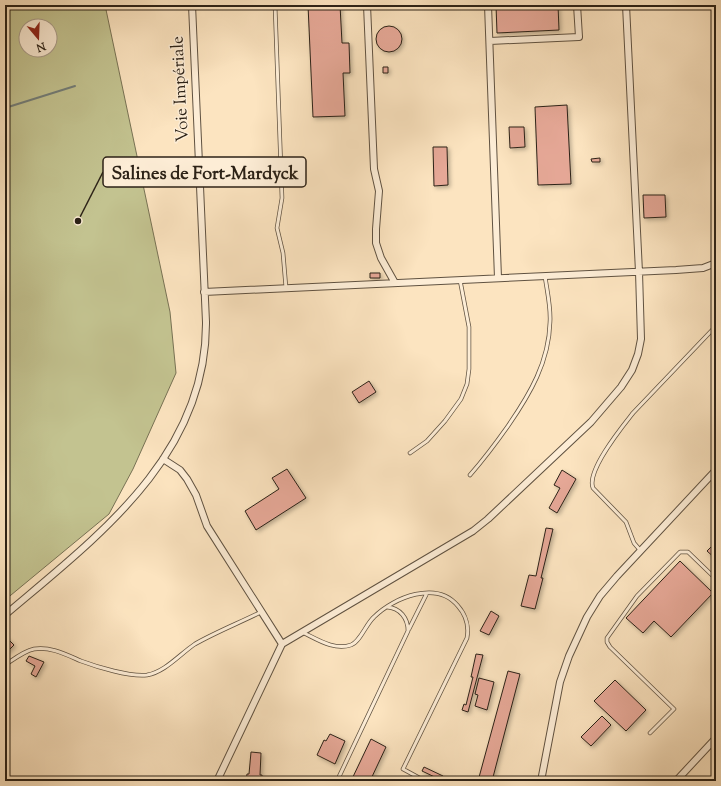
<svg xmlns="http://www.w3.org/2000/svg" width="721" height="786" font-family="'Sorts Mill Goudy',serif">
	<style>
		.green { fill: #c3c390; stroke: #787254; fill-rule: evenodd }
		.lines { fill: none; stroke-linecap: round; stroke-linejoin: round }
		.stream { stroke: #737e79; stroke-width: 2 }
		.building { fill: #e6a897; stroke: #2c2217; filter: url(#shadow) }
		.lane-casing { stroke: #605241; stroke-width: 4.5 }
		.street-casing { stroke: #605241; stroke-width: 8 }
		.lane { stroke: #fdedd6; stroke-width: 3 }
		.street { stroke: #fdedd6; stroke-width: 6 }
		.labels { text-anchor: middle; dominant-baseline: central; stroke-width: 3; stroke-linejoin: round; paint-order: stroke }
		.street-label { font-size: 17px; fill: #2c2217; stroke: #fdedd6 }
		.leader { fill: none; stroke: #2c2217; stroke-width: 1.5 }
		.callout-dot { fill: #2c2217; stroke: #fdedd6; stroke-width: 1.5 }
		.callout { fill: #fdedd6; stroke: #2c2217; stroke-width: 1.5 }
		.callout-label { font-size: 18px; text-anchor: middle; font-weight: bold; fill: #2c2217 }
	</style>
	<defs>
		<filter id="shadow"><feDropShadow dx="2" dy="2" stdDeviation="2" flood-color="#0004"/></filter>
	</defs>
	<rect width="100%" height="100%" fill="#fce4c0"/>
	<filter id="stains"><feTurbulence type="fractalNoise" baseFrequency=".005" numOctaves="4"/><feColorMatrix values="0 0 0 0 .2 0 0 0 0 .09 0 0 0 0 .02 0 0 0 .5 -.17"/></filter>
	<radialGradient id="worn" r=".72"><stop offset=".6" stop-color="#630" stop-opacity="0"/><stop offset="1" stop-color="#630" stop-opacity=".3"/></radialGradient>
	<!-- green -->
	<path class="green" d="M5,5h100l65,307 6,61 -43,96 -24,45 -104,86zM26,26h24v24h-24z"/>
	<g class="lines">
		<!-- stream -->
		<path class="stream" d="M5,108l70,-22"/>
	</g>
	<!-- building -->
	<path class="building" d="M308,5h32l2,38h7l1,30h-7l2,43 -32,1z
		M496,5h62l1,25 -62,3z
		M376 39a13 13 0 1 1 26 0a13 13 0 1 1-26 0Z
		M383,67h5v6h-5z
		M567,105l4,79 -33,1 -3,-78z
		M509,127h15l1,20 -15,1z
		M433,147h14l1,38 -14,1z
		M600,158v4h-8l-1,-3z
		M643,195h22l1,22 -22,1z
		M370,273h10v5h-10z
		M369,381l7,11 -17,11 -7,-11z
		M287,469l19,29 -50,32 -11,-19 34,-22 -7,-11z
		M562,470l14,9 -19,34 -8,-5 11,-20 -6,-3z
		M546,528l7,1 -12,49h2l-8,31 -14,-3 8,-31 7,1z
		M716,542v17l-9,-8z
		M680,561l33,32 -42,44 -17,-16 -11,12 -17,-15z
		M491,611l8,5 -10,19 -9,-4z
		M7,638l7,7 -9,9v-14z
		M476,654l7,1 -15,57 -6,-2 2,-6 2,1 7,-28h-2z
		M29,656l15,6 -8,15 -5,-3 4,-8 -9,-5z
		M508,671l12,3 -28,107h-14z
		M479,678l15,4 -7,28 -12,-4 3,-11 -3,-1z
		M615,680l31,30 -20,21 -32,-30z
		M602,716l9,9 -20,21 -10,-9z
		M330,734l15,7 -10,23 -18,-9 7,-15 2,1z
		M371,739l15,8 -16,34h-19z
		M251,752l10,1 -1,22h2v6h-16l1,-7h2z
		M424,767l19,9 -2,4 -19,-9z
		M397,777l10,4h-12z"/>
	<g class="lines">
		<!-- lane casing -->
		<g class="lane-casing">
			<path id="lane" d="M275,5l7,193 -5,30 6,25 3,35
				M410,453l17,-12 18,-20 16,-22 6,-15 2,-15v-42l-9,-47
				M470,475c14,-16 26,-32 38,-49 22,-32 41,-64 42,-104 1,-15 -3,-31 -5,-46
				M640,550l-6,-7 -8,-21 -33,-34c-7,-17 29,-61 40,-75l83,-87
				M409,629l18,-36
				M302,632c15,7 32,19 49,13 9,-3 15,-21 23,-28 20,-20 63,-37 84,-11 8,9 11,21 9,32l-64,131 22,12
				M5,665c9,-6 19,-14 29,-16 16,-3 33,6 47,12 16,6 49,16 66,14 18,-3 33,-21 48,-31 21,-12 44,-21 66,-32
				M650,733l24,-24 -64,-62 -3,-5v-4l30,-42 43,-44h8l28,27
				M337,781l71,-150c0,-13 -8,-23 -21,-24"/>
		</g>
		<!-- street casing -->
		<g class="street-casing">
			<path id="street" d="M367,5l7,164 5,22 -3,38v14l5,15 14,25
				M488,5l10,273
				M490,41l89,-4 -2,-32
				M204,292l472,-22 27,-2 13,-5
				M163,459l17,11 7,9 9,16 11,31 75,118 191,-113 15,-12 103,-97 30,-35 11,-17 6,-16 3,-15 -2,-67 -13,-267
				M5,615c92,-78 202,-159 201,-293l-14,-317
				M217,781l65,-137
				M541,781l19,-99 9,-26 18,-39 13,-21 17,-20 99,-106
				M676,781l40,-43"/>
		</g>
		<!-- lane -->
		<use href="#lane" class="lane"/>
		<!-- street -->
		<use href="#street" class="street"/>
	</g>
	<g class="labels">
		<!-- street labels -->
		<g class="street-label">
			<text transform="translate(181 89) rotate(-93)">Voie Impériale</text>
		</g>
	</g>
	<!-- callouts -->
	<path class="leader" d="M78 221L103 172"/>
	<circle class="callout-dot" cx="78" cy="221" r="4"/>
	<rect class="callout" x="103" y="157" width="203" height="30" rx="4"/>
	<g class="callout-label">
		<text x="205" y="179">Salines de Fort-Mardyck</text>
	</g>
	<!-- margin -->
	<rect width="721" height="786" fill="none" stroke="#fce4c0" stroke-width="20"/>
	<rect x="6" y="6" width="709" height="774" fill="none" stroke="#2c2217" stroke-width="2"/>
	<rect x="10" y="10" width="701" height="766" fill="none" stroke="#2c2217"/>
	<!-- north arrow -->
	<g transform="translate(38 38) rotate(161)"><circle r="19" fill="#fdedd6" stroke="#a99c8a"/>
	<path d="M0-3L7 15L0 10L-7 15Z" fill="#8f2418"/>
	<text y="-6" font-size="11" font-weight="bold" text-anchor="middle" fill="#2c2217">N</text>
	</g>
	<rect width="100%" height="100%" filter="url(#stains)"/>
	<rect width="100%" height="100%" fill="url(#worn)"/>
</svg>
